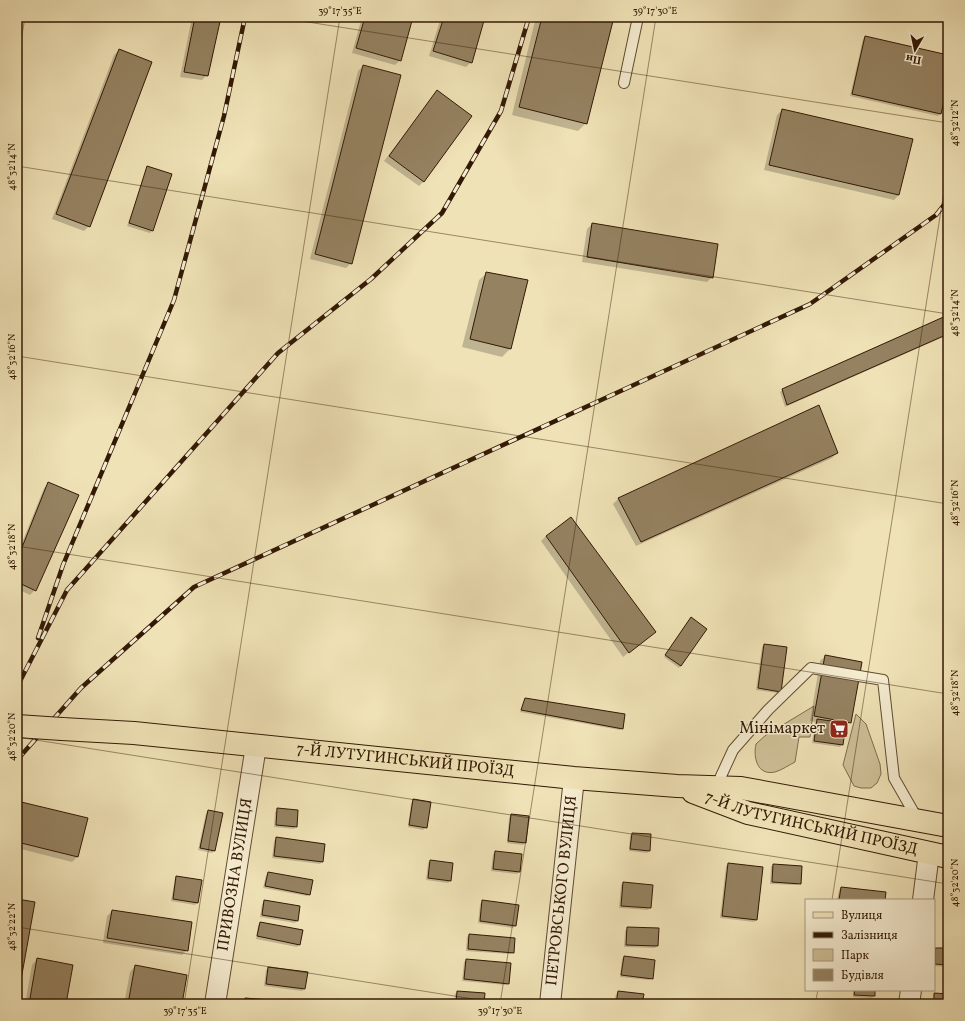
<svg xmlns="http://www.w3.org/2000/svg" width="965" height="1021" font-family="Vollkorn,serif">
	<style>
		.green { fill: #cfc098; stroke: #816c4e }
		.shadow { fill: #0003 }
		.building { fill: #958261; stroke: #331905 }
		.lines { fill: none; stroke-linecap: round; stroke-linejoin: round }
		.lane-casing { stroke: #624b31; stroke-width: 12 }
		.street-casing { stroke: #624b31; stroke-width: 22 }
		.primary-casing { stroke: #331905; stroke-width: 24 }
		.lane { stroke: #f5ecd0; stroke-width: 10 }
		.street { stroke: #f5ecd0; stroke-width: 20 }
		.primary { stroke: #efe2b6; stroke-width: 22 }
		.rail-casing { stroke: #331905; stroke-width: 4.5 }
		.rail { stroke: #f5ecd0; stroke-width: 3; stroke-dasharray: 9; stroke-linecap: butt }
		.primary-bridge-casing { stroke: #331905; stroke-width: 24; stroke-linecap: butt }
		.primary-bridge { stroke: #efe2b6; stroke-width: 22 }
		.ticks { fill: none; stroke: #331905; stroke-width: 1; stroke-opacity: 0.45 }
		.labels { text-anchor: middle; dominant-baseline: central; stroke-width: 3; stroke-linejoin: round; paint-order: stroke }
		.poi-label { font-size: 16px; fill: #331905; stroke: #f5ecd0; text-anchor: end }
		.street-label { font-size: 16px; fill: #331905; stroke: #f5ecd0 }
		.neatline { fill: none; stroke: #331905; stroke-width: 1.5 }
		.ticks-label { font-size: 10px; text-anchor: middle; fill: #331905 }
	</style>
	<rect width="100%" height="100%" fill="#efe2b6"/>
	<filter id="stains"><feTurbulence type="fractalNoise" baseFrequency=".005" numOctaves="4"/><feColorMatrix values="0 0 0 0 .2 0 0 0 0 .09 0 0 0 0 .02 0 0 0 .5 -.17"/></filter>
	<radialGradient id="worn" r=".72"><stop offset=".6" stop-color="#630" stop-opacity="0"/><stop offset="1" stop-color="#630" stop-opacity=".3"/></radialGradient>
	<!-- green -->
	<path class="green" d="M814,706l-4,31h-11l-4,25c-6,3 -13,8 -20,10 -18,4 -22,-15 -19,-28l10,-9z
		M856,714l10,10 14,40 1,10 -4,9 -6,5h-10l-7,-2 -11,-21z"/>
	<!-- shadow -->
	<path class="shadow" d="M192,17h28l-13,58 -5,5 -22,-3z
		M362,17h50l-12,43 -5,5 -43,-12z
		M441,17h43l-13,45 -5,5 -37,-11z
		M536,17h77l-27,106 -8,8 -66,-16z
		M865,37l83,19v24l-8,34 -2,2 -88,-20 13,-57z
		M119,50l-30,176 -5,5 -32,-12 62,-164z
		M363,66l-12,197 -5,5 -36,-9 48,-188z
		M437,91l-13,90 -5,5 -35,-25z
		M782,110l117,85 -5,5 -130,-30 13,-55z
		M148,167l4,64 -2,2 -23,-7z
		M592,224l120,53 -5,5 -125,-20 5,-33z
		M487,273l39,8 -16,68 -8,8 -40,-10 17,-67z
		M948,316v19l-163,72 -5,-15 3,-2z
		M837,453l-5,5 -196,88 -23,-42 5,-5z
		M49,483l-14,107 -5,5 -13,-6v-34l27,-67z
		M546,536l103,101 -26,20 -82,-116z
		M689,621l-8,45 -2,2 -15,-11z
		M764,645l16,46 -2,2 -22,-3 6,-43z
		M825,656l25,66 -5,5 -3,17 -2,3 -28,-4 3,-21 -5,-1 10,-60z
		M525,699l97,29 -2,2 -100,-18z
		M414,800l12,27 -3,3 -15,-3 3,-24z
		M17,802l69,17 -9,38 -5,5 -55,-14z
		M278,809l18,17 -2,3 -20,-2 1,-15z
		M208,811l14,2 -8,38 -2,2 -14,-3 8,-37z
		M512,815l13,27 -2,3 -16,-2 2,-26z
		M632,834l17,17 -2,2 -18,-2 1,-15z
		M276,839l48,5 -2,18 -2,2 -48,-6 2,-17z
		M496,852l23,20 -2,2 -26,-3 2,-17z
		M430,861l20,20 -2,2 -22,-3 2,-17z
		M728,864l28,56 -2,2 -34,-4 6,-52z
		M773,865l27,18 -3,2 -27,-1 1,-17z
		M268,873l41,21 -2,2 -44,-8 3,-13z
		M177,877l24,4 -4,22 -2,2 -24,-4 4,-22z
		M623,883l27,25 -2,2 -29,-2 2,-23z
		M841,888l43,12h-47l2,-10z
		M265,901l34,6 -2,14 -2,2 -35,-6 2,-13z
		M483,901l33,24 -3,3 -35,-5 2,-19z
		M112,911l75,39 -5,5 -79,-12 4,-27z
		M261,923l41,8 -3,14 -2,2 -41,-8 2,-14z
		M627,928l30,17 -2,3 -31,-1 1,-16z
		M469,935l44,17 -2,2 -45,-3 1,-14z
		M936,949h12v18l-14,-1v-15z
		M624,957l28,21 -3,2 -29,-3 2,-18z
		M37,959l28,45h-40l7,-39z
		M466,960l42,23 -2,2 -44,-4 2,-19z
		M135,966l46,38h-57l6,-32z
		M269,968l35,21 -2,2 -38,-5 2,-16z
		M853,990h21v6l-2,2 -19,-1z
		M457,992l26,12h-29l1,-10z
		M618,992l23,12h-27l2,-10z
		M935,994l13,1v9h-16l1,-8z"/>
	<!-- building -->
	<path class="building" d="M195,17h26l-13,59 -24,-4z
		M365,17h48l-12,44 -45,-13z
		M444,17h41l-13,46 -39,-12z
		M542,17h72l-27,107 -68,-17z
		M865,36l83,19v29l-7,30 -89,-20z
		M119,49l33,13 -62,165 -34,-13z
		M363,65l38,10 -49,189 -37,-10z
		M437,90l35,26 -48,66 -35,-26z
		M782,109l131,30 -14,56 -130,-30z
		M147,166l25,8 -19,57 -24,-8z
		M592,223l126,21 -5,34 -126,-21z
		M486,272l42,8 -17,69 -41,-10z
		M948,315v19l-161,71 -5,-16z
		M819,405l19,48 -197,89 -23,-44z
		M48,482l31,13 -43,96 -19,-9v-22z
		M571,517l85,115 -27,21 -83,-117z
		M691,617l16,12 -26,37 -16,-11z
		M764,644l23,3 -6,45 -23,-4z
		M825,655l37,7 -11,61 -37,-7z
		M525,698l100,16 -2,15 -102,-19z
		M817,719l29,4 -3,22 -29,-4z
		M413,799l18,3 -4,26 -18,-3z
		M17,801l71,17 -10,39 -61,-15z
		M277,808l21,2 -1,17 -21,-2z
		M208,810l15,3 -8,38 -15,-3z
		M511,814l18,2 -3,27 -18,-2z
		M632,833l19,1 -1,17 -20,-2z
		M276,837l49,7 -2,18 -49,-6z
		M495,851l27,3 -2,18 -27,-3z
		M430,860l23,3 -2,18 -23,-3z
		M728,863l35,4 -6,53 -35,-4z
		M773,864l29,2 -1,18 -29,-2z
		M268,872l45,8 -3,15 -45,-9z
		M176,876l26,4 -4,23 -25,-4z
		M623,882l30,3 -2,23 -30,-2z
		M841,887l45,5 -1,8h-46z
		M17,899l18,3 -18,100z
		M264,900l36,6 -2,15 -36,-6z
		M482,900l37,5 -3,21 -36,-5z
		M112,910l80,12 -4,29 -81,-13z
		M260,922l43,8 -3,15 -43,-9z
		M627,927l32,1 -1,18 -32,-1z
		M469,934l46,4 -1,15 -46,-4z
		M935,948h13v17l-13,-1z
		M624,956l31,4 -2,19 -32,-4z
		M37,958l36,7 -7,39h-37z
		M466,959l45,4 -2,21 -45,-5z
		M135,965l52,10 -5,29h-54z
		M268,967l40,5 -3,17 -39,-5z
		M855,990h20v6l-21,-1z
		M457,991l28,2 -1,11h-28z
		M618,991l26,3 -2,10h-26z
		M934,993l14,1v10h-14z
		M245,998l24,2 -1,4h-24z"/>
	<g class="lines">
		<!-- lane casing -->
		<g class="lane-casing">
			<path id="lane" d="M624,83l14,-66
				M716,787l17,-37 35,-40 43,-42 72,12 11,98 24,42"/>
		</g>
		<!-- street casing -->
		<g class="street-casing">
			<g id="street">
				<path d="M923,900l6,-47"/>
				<path id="s1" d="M215,1004l41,-258"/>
				<path id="s2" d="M550,1004l24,-226"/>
				<path d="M909,1004l2,-14"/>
			</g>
		</g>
		<!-- primary casing -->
		<g class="primary-casing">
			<g id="primary">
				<path id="s3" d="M62,729l72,4 440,45 103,8 64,2 207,38"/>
				<path id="s4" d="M693,792l55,21 200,44"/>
			</g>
		</g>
		<!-- lane -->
		<use href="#lane" class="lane"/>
		<!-- street -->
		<use href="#street" class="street"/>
		<!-- primary -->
		<use href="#primary" class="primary"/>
		<!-- rail casing -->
		<g class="rail-casing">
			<path id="rail" d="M38,638l25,-73 111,-265 50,-184 21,-99
				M17,687l50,-97 211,-237 93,-74 71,-66 59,-102 28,-94
				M17,760l64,-72 113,-101 616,-283 126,-89 12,-15"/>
		</g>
		<!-- rail -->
		<use href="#rail" class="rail"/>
		<!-- primary-bridge casing -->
		<g class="primary-bridge-casing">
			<path id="primary-bridge" d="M17,726l45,3"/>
		</g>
		<!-- primary-bridge -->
		<use href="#primary-bridge" class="primary-bridge"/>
	</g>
	<!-- ticks -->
	<path class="ticks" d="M276,17l672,106M17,65l8,-48M17,166l931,148M17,356l931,148M17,546l931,148M17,737l931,147M832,900l116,-734M17,927l488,77M184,1004l156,-987M500,1004l156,-987M815,1004l3,-14"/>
	<!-- icons -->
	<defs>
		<g id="supermarket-square" transform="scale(1)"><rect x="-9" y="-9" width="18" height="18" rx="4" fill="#8f2418" stroke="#f5ecd0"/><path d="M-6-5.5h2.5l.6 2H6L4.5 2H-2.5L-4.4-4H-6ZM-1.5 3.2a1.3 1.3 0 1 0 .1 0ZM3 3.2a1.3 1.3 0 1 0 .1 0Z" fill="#fff"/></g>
	</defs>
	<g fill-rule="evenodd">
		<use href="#supermarket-square" x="839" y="729"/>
	</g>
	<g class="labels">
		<!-- poi labels -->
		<g class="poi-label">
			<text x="825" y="729">Мінімаркет</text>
		</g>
		<!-- street labels -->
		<g class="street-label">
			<text stroke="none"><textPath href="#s3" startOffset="345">7-Й ЛУТУГИНСЬКИЙ ПРОЇЗД</textPath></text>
			<text stroke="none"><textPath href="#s4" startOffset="123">7-Й ЛУТУГИНСЬКИЙ ПРОЇЗД</textPath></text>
			<text stroke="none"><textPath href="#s1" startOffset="131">ПРИВОЗНА ВУЛИЦЯ</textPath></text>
			<text stroke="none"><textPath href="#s2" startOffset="114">ПЕТРОВСЬКОГО ВУЛИЦЯ</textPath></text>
		</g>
	</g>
	<!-- margin -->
	<rect width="965" height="1021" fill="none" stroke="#efe2b6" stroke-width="44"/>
	<!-- legend -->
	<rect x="805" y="899" width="130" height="92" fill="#f5ecd0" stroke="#a7987f"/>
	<rect x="813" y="912" width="20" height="6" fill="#efe2b6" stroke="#a7987f"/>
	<text x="841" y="919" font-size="12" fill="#331905">Вулиця</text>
	<rect x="813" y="932" width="20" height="6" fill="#331905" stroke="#a7987f"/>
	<text x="841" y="939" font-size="12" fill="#331905">Залізниця</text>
	<rect x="813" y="949" width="20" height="12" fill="#cfc098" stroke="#a7987f"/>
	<text x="841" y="959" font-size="12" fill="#331905">Парк</text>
	<rect x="813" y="969" width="20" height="12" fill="#958261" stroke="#a7987f"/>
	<text x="841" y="979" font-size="12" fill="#331905">Будівля</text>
	<!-- north arrow -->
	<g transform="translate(915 50) rotate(189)" stroke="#f5ecd0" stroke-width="3" paint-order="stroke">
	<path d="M0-3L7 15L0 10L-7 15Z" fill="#331905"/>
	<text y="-6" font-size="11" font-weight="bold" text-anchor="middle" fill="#331905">Пн</text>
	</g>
	<rect x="22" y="22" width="921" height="977" class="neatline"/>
	<g class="ticks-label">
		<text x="340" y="14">39°17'35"E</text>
		<text x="655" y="14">39°17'30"E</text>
		<text transform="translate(954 123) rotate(-90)" y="4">48°32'12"N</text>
		<text transform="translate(11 167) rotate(-90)" y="4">48°32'14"N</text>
		<text transform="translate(954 313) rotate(-90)" y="4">48°32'14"N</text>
		<text transform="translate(11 357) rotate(-90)" y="4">48°32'16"N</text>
		<text transform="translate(954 503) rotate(-90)" y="4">48°32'16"N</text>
		<text transform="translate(11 547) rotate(-90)" y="4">48°32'18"N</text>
		<text transform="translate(954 693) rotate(-90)" y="4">48°32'18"N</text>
		<text transform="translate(11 737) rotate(-90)" y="4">48°32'20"N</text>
		<text transform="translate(954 883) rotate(-90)" y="4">48°32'20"N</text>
		<text transform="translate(11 927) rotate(-90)" y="4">48°32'22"N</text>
		<text x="185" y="1014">39°17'35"E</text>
		<text x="500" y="1014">39°17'30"E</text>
	</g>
	<rect width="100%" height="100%" filter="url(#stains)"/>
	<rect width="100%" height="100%" fill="url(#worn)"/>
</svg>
